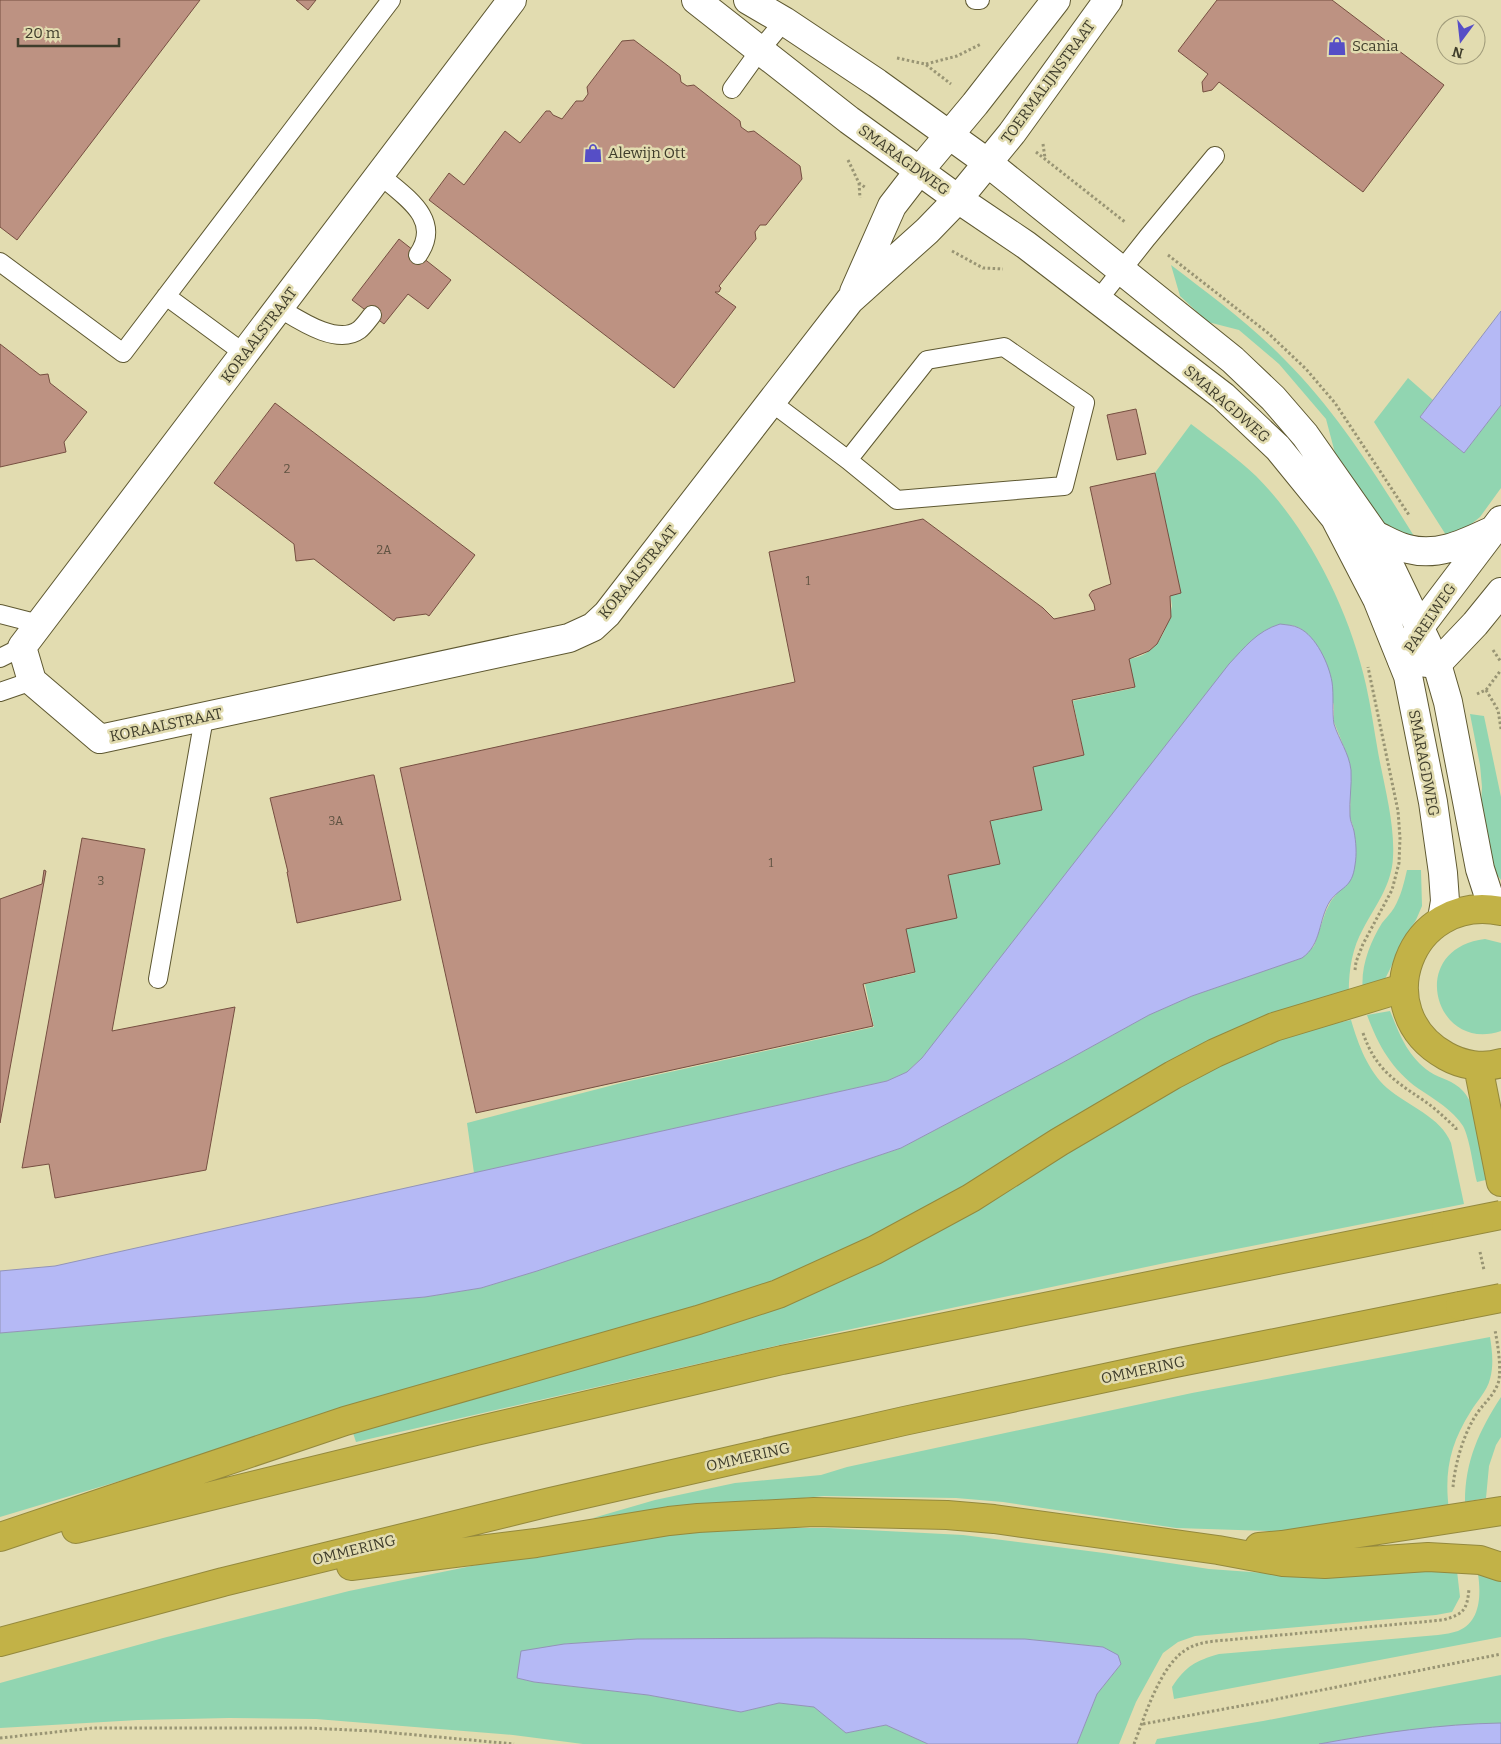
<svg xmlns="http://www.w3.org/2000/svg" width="1501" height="1744" font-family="Bitter,serif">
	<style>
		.green { fill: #91d5b1 }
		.water { fill: #b5b9f5; stroke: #9294b8 }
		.building { fill: #bd9282; stroke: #764f41 }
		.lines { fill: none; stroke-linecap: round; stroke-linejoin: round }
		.lane-casing { stroke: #5e5831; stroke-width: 20 }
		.street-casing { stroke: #5e5831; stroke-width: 30 }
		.secondary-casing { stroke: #5e5831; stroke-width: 30 }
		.highway-casing { stroke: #94893d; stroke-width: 30 }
		.path { stroke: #999574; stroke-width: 3; stroke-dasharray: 2.5 2.5; stroke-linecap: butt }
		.lane { stroke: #fff; stroke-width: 18 }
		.street { stroke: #fff; stroke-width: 28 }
		.secondary { stroke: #fff; stroke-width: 28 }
		.highway { stroke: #c2b247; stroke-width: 28 }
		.highway-bridge-casing { stroke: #94893d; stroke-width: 30; stroke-linecap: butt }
		.highway-bridge { stroke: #c2b247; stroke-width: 28 }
		.labels { text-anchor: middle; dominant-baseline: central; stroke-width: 5; stroke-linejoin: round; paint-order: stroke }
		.number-label { font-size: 12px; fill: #5e5241 }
		.poi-label { font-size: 15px; fill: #3f3d2b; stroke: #e2dcb0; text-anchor: start }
		.street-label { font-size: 15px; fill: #3f3d2b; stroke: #e2dcb0 }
	</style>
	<rect width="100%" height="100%" fill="#e2dcb0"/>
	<!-- green -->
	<path class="green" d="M1171,265c39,30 79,59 114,95 53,53 93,118 132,181l-15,-4 -26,-19 -11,-12 -30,-53 -9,-34 -47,-55 -40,-34 -31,-8 -28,-26z
		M1408,378l25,22 -13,17 44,36 37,-48v83l-21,29 -16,13 -18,5 -72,-113z
		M1191,424c22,17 45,33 65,52 53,53 94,136 110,209 5,22 8,45 12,67 6,33 17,72 15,105 -1,28 -18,49 -30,72 -12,21 -15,47 -14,70l-361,182 -233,113 -472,138 -283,85v-184l425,-36 56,-9 56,-17 364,-123 161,-85 87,-48 43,-19 110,-38 12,-12 12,-35 5,-10 5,-6 18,-66 -4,-12 1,-48 -5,-17 -12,-30v-17l-27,-71 -7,-6 -9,-3 -369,433 -15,14 -20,9 -413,92 -7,-50 158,-41 249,-55 -9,-43 50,-11 -10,-44 51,-11 -9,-43 42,-53 51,-12 -9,-43 53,-12 -11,-54 61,-13 -6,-29c29,-3 39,-28 44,-53l-18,-132z
		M1470,714l14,2 17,81v83l-7,-9 -13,-66 1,-18 -2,-22z
		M1407,870h14l1,36 -6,14 -18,29 -7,18 -6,12 -5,5 -17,7c-3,-23 7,-49 19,-68 4,-5 9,-10 12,-15 7,-12 10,-25 13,-38z
		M1485,939l16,4v88c-66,23 -96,-82 -16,-92z
		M1390,1011c10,24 17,45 40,61 11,7 23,8 33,19 17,19 21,63 27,88l-13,3c-4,-15 -7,-43 -14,-56 -10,-16 -29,-27 -44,-37 -27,-19 -41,-44 -52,-74z
		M1351,1020c7,24 17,51 36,68 21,18 54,29 64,55l13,61 -299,59 -337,71 -472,108 -4,-12 131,-37 514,-196 140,-88 98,-52 26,-11 57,-19z
		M1490,1337c2,13 4,28 0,42 -3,12 -13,22 -19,32 -21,33 -27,61 -22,99l-152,21h-28l-93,-3 -173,-26 -47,-4 -132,-2 -231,22 62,-18 80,-17 86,-8 26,-8 345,-74z
		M1501,1397v40l-5,8 -7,21 -3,32 -21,4c0,-41 14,-71 36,-105z
		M766,1528h62l135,7 141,18 105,16 83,6 135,-6 30,2 3,26 -8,15 -16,3 -241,21 -17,6 -15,11 -27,49 -17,42h-42l20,-50 24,-30 -18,-17 -78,-8h-388l-73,5 -47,34 17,4 114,13 93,17 38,-9 36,4 31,26 40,-8 42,19h-345l-70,-9 -197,-16 -87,-1 -91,2 -138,8v-45l163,-45 186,-47 157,-32 150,-25z
		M1478,1574l23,7v56l-327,62 -2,-12c14,-21 23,-26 47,-33l219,-19c7,-1 14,-2 20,-4 23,-9 23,-37 20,-57z
		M1501,1675v48l-41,2 -101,12 -40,7h-164l2,-5 106,-18z"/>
	<!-- water -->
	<path class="water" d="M1501,311v94l-37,48 -44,-36z
		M1280,624c7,1 13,1 19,4 17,8 30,36 33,54 2,12 0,32 2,42 5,16 15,29 17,46 1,15 -2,31 -1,46 0,5 3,10 4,15 2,11 3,23 1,34 -3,24 -14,21 -25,36 -12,19 -8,43 -28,57l-110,38 -43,19 -87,48 -161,85 -364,123 -56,17 -56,9 -425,36v-62l55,-5 832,-185 20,-9 15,-14 307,-394c16,-17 28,-33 51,-40z
		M818,1638l207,1 78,8 15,8 3,9 -24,30 -20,50h-149l-42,-19 -40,8 -32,-26 -35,-4 -38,9 -93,-17 -114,-13 -17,-4 4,-27 43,-7 73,-5z
		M1501,1723v21h-182c60,-11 121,-20 182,-21z"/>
	<!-- building -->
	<path class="building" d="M0,0h200l-183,240 -17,-13z
		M296,0h20l-8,10z
		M1217,0h115l112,85 -81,107 -144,-110 -7,8 -9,2 -1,-10 6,-8 -30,-23z
		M634,40l46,35 1,7 6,4 7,-1 46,36 1,6 7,5 6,-1 46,35 2,13 -36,46h-6l-5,7 1,7 -37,47 2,2 -2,4h-4l21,15 -62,81 -245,-188 20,-27 15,12 41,-54 15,12 26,-32h4l3,4 9,4 14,-18h7l5,-7 -1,-7 35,-46z
		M399,239l52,41 -23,29 -20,-15 -24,30 -32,-24z
		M0,344l40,31 8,-1 2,9 37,29 -23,30 2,10 -66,15z
		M275,403l200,152 -46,61 -3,-2 -30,4 -2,3 -80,-62 -18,2 -2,-17 -80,-61z
		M1136,409l10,45 -29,6 -10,-45z
		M1155,473l26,120 -11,3 1,21 -14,27 -8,7 -20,8 6,28 -63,13 12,55 -51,12 9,43 -52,11 10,43 -52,11 9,43 -51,11 9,43 -52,12 10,42 -397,87 -76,-345 395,-86 -26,-130 154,-33 120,89 11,11 41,-9 -1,-6 -5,-9 3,-4 19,-7 -21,-97z
		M372,775h2l27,125 -104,23 -10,-51h1l-18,-74z
		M82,838l63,11 -33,182 123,-24 -29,163 -151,28 -6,-34 -27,4z
		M44,870l2,1 -46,252v-224l42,-15z"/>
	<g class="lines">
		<!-- lane casing -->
		<g class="lane-casing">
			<path id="lane" d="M975,0h5
				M732,89l28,-39 24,-29
				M380,175c25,22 63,44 38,80
				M0,262l123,91 268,-353
				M166,296l79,58
				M1098,300l49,-62 68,-82
				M279,308c20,12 58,38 80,22 5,-4 9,-10 13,-15
				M771,402l77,58 49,40 167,-14 21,-83 -81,-56 -77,13 -79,100
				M0,614l39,10
				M0,658l22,-11
				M0,692l32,-11
				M158,979l46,-261"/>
		</g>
		<!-- street casing -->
		<g class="street-casing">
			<path id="street" d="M512,0l-490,647 10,34 68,58 469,-101 24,-11 14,-13 243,-314 77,-69 31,-32
				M854,292l38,-86 27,-35
				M1501,520l-81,107 -18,33 35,4 38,-40 26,-32
				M1375,535c11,5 22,12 33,14 30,8 57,-6 83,-18"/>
		</g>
		<!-- secondary casing -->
		<g class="secondary-casing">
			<path id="secondary" d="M696,0l153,120 109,79 68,46 197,151 55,52 57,70 42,81 31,77 25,126 10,71 2,28 -3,18
				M748,0l36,21 93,62 111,80 245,197 40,38 32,37 70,100 62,129 11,38 32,167 13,40
				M919,171l56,-67 81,-104
				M958,199l54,-66 96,-133"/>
		</g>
		<!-- highway casing -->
		<g class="highway-casing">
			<path id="highway" d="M1501,911c-92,-18 -135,101 -55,145 16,9 37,13 55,7
				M1478,1066l23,116
				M76,1529l400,-98 306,-71 664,-134
				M0,1537l345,-116 353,-101 80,-26 97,-44 96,-52 88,-56 114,-67 42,-22 59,-26 129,-39
				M1259,1547l23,-2 219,-34
				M351,1566l185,-23 133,-22 29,-3 116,-6 133,3 47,4 224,31 65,12 42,2 103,-7 52,3 21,7
				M0,1642l223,-60 327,-80 354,-81 271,-58 285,-57"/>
		</g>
		<!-- path -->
		<path class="path" d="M897,58l28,6 26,20
			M926,64l31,-8 24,-12
			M1043,144l2,14
			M1036,152l89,70
			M848,160l11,23 7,5
			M859,183l1,15
			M952,251l31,17 20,1
			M1168,255l100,78 38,36 29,34 74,112
			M1493,650l8,12
			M1486,690l12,20 3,19
			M1477,694l9,-4 15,-20
			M1355,970l1,-8 7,-18 29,-54 7,-27 1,-25 -2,-27 -30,-144
			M1363,1033c12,35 30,47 60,67 12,8 22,18 33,28v2
			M1480,1252l4,18
			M1453,1487c2,-24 11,-55 25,-75 8,-11 18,-19 21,-32 2,-16 -1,-34 -4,-50
			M1143,1724l119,-22 239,-48
			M0,1738l93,-10h214l66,3 141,13
			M1134,1744c11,-28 27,-82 55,-96 11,-6 25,-7 38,-8l216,-20c20,-6 24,-9 26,-31"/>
		<!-- lane -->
		<use href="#lane" class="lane"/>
		<!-- street -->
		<use href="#street" class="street"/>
		<!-- secondary -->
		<use href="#secondary" class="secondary"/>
		<!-- highway -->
		<use href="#highway" class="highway"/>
		<!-- highway-bridge casing -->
		<g class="highway-bridge-casing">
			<path id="highway-bridge" d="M1446,1226l55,-11
				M1460,1306l41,-8"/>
		</g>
		<!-- highway-bridge -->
		<use href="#highway-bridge" class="highway-bridge"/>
	</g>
	<!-- icons -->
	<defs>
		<g id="shop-bare" transform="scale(1.5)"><path d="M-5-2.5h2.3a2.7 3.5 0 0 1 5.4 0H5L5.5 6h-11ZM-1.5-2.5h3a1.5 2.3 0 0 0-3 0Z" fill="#564ec6" stroke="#e2dcb0" stroke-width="2.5" paint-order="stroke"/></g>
	</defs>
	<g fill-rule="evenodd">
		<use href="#shop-bare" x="1337" y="46"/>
		<use href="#shop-bare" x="593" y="153"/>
	</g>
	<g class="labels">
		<!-- number labels -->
		<g class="number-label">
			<text x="287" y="469">2</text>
			<text x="384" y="550">2A</text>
			<text x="808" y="581">1</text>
			<text x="336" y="821">3A</text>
			<text x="771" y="863">1</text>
			<text x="101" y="881">3</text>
		</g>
		<!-- poi labels -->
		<g class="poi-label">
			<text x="1352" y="46">Scania</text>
			<text x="608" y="153">Alewijn Ott</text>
		</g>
		<!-- street labels -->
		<g class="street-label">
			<text transform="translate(1048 82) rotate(-54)">TOERMALIJNSTRAAT</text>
			<text transform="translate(904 160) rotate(36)">SMARAGDWEG</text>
			<text transform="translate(259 335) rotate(-53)">KORAALSTRAAT</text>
			<text transform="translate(1227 404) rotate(41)">SMARAGDWEG</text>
			<text transform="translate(638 572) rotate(-51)">KORAALSTRAAT</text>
			<text transform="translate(1430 618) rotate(-56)">PARELWEG</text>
			<text transform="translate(166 725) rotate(-12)">KORAALSTRAAT</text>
			<text transform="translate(1424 763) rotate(79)">SMARAGDWEG</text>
			<text transform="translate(1143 1370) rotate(-12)">OMMERING</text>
			<text transform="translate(748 1457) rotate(-13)">OMMERING</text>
			<text transform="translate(354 1550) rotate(-14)">OMMERING</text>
		</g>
	</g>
	<!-- north arrow -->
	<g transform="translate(1461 40) rotate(195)"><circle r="24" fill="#e2dcb0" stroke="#a19c7b"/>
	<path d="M0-4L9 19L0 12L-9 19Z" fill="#564ec6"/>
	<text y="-8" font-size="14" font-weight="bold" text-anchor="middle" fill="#3f3d2b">N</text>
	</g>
	<!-- scale -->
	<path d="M18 38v8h101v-8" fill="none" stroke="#3f3d2b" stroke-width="2.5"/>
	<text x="25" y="38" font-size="15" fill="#3f3d2b" stroke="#e2dcb0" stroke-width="4" paint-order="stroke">20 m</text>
</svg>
